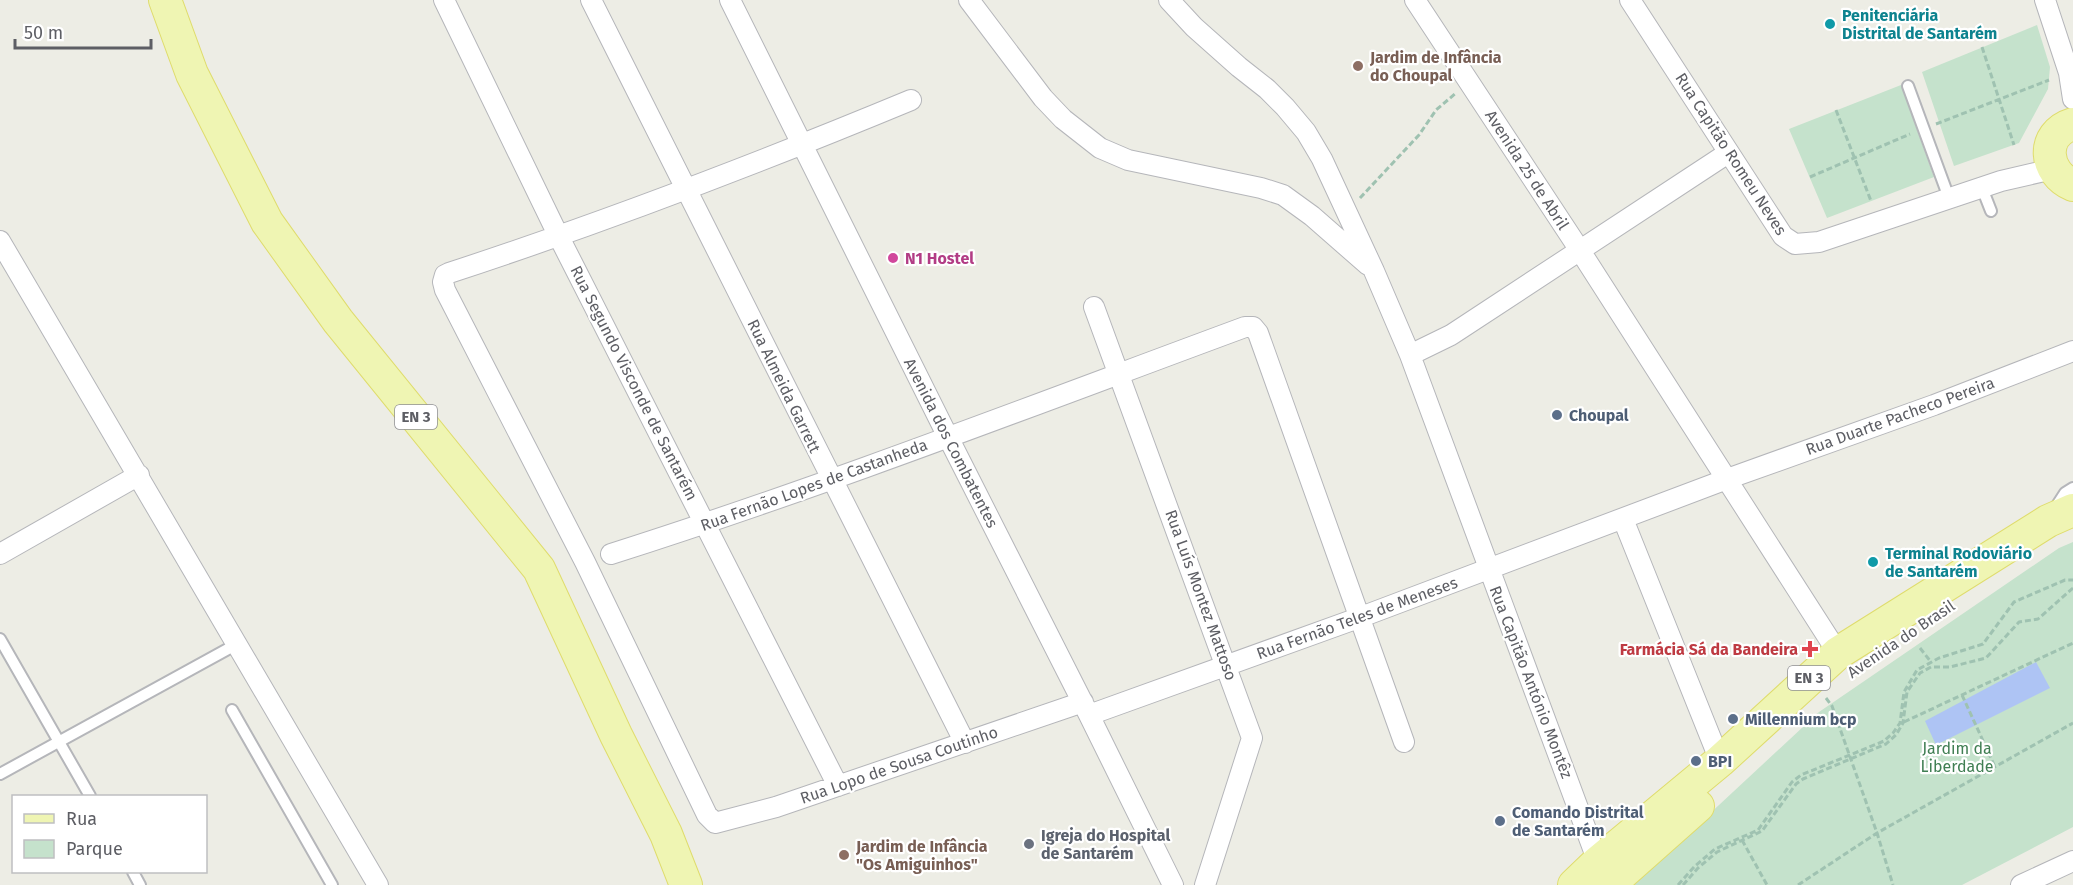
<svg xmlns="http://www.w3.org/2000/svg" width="2073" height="885" font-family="'Fira Sans',sans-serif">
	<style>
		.green { fill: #c5e2cc }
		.water { fill: #aec4f4 }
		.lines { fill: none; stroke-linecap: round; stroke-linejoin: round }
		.lane-casing { stroke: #b5b6ba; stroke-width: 14 }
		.street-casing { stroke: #b5b6ba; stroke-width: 22 }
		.primary-casing { stroke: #dfdc6c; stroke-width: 34 }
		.path { stroke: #9fc2b1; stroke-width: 3; stroke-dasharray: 6 3; stroke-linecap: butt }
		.lane { stroke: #fff; stroke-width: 10 }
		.street { stroke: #fff; stroke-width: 20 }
		.primary { stroke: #eff5b3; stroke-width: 32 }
		.culture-dot { fill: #0f9aa8; stroke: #fff; stroke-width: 2 }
		.education-dot { fill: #8d6e63; stroke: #fff; stroke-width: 2 }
		.hotel-dot { fill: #d1479c; stroke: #fff; stroke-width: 2 }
		.service-dot { fill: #5c6f8a; stroke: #fff; stroke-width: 2 }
		.health-dot { fill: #e0444e; stroke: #fff; stroke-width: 2 }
		.worship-dot { fill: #6b7280; stroke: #fff; stroke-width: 2 }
		.labels { text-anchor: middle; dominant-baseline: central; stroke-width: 4.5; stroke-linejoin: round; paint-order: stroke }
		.shield { fill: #fff; stroke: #8e8e92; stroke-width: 1.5 }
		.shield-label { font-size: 15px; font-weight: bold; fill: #5d5e64 }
		.culture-label { font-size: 16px; font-weight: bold; fill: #0d838f; stroke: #fff; text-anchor: start }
		.education-label { font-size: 16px; font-weight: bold; fill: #785e54; stroke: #fff; text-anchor: start }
		.street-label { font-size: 16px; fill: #5d5e64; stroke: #fff }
		.hotel-label { font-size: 16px; font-weight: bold; fill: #b23c85; stroke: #fff; text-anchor: start }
		.service-label { font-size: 16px; font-weight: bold; fill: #4e5e75; stroke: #fff; text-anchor: start }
		.health-label { font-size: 16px; font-weight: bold; fill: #be3a42; stroke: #fff; text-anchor: end }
		.park-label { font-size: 16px; fill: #407f53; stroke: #fff }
		.worship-label { font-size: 16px; font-weight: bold; fill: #5b616d; stroke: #fff; text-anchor: start }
	</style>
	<rect width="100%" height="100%" fill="#edede5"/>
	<!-- green -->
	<path class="green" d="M2037,25l13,42 -2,22 -29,54 -65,23 -32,-94z
		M1901,85l33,92 -107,41 -38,-89z
		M2073,542v285l-111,58h-329l186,-173 240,-164z"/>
	<!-- water -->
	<path class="water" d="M2036,662l14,26 -114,57 -11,-24z"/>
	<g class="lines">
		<!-- lane casing -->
		<g class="lane-casing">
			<path id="lane" d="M1908,86l41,112
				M1982,188l9,23
				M2054,510l11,-17 8,-5
				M0,639l90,157
				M232,710l100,175
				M0,774l237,-130
				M133,872l7,13"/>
		</g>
		<!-- street casing -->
		<g class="street-casing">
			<path id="street" d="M444,0l115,237 279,549
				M591,0l374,743
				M730,0l218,437 141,278 84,170
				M969,0l74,98 20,21 37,29 28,12 133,28 22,7 29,21 56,49
				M1169,0l25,27 45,40 28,22 18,18 21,25 16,27 52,112 36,84 188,507
				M1415,0l164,249 259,404
				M1630,0l153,236 12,8 24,-2 182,-61 52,-12
				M2045,0l24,73 4,26
				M911,100c-152,63 -306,122 -462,173l-4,2 -2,7 2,8 140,272 122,253 8,8 61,-16 307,-105
				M0,241l378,644
				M1094,307l158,431 -47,147
				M1410,355l41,-20 277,-182
				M1623,519l97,242
				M0,554l139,-79
				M611,554c214,-68 423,-149 634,-227h8l5,6 146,409
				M1089,715l272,-98 366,-138 207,-74 139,-54
				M2021,885l52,-24"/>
		</g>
		<!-- primary casing -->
		<g class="primary-casing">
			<path id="primary" d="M165,0l27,74 75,148 71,99 201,248 77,166 50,99 20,51
				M2073,124c-33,10 -29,49 0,61
				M1574,885l24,-23 122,-101 118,-108 210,-132 25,-11
				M1609,885l89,-79"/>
		</g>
		<!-- path -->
		<path class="path" d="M1982,47l32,98
			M1836,110l35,91
			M1936,124l113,-44
			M1810,177l100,-43
			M1360,198l59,-63 17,-25 20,-17
			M1920,648l11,14
			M1962,695l33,72
			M1826,698l6,8 45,127 16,52
			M1904,722l169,-79
			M1742,840l25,45
			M1678,885l17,-19 20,-17 43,-19 34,-48 9,-7 83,-34 9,-8 7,-10 4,-31 13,-22 22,-12 44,-14 31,-42 51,-22h8
			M1683,885l15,-17 19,-16 45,-21 34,-47 7,-5 83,-35 10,-9 7,-12 4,-31 13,-19 11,-6h19l36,-9 33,-36 19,-3 35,-31
			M1798,885l79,-52 196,-110"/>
		<!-- lane -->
		<use href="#lane" class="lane"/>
		<!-- street -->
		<use href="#street" class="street"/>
		<!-- primary -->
		<use href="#primary" class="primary"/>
	</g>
	<!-- markers -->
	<g class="culture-dot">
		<circle cx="1830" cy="24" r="6"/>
		<circle cx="1873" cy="562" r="6"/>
	</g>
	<g class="education-dot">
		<circle cx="1358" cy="66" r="6"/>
		<circle cx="844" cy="855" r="6"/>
	</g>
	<circle class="hotel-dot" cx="893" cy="258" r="6"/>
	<g class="service-dot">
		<circle cx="1557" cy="415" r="6"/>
		<circle cx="1733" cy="719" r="6"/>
		<circle cx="1696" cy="761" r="6"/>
		<circle cx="1500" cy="821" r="6"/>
	</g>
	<path class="health-dot" d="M1807 640h6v6h6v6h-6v6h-6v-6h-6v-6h6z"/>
	<circle class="worship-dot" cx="1029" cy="844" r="6"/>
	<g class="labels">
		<!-- shield labels -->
		<g class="shield">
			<rect x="395" y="405" width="42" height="24" rx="4.5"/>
			<rect x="1788" y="666" width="42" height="24" rx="4.5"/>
		</g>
		<g class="shield-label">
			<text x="416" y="417">EN 3</text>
			<text x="1809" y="678">EN 3</text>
		</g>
		<!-- culture labels -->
		<g class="culture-label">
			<text x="1842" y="15">Penitenciária<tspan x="1842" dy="18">Distrital de Santarém</tspan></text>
			<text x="1885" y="553">Terminal Rodoviário<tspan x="1885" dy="18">de Santarém</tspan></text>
		</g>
		<!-- education labels -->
		<g class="education-label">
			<text x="1370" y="57">Jardim de Infância<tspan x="1370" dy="18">do Choupal</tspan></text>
			<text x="856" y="846">Jardim de Infância<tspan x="856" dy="18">"Os Amiguinhos"</tspan></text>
		</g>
		<!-- street labels -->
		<g class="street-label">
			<text transform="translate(1731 154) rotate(57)">Rua Capitão Romeu Neves</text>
			<text transform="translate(1527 170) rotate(57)">Avenida 25 de Abril</text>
			<text transform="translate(634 383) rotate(63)">Rua Segundo Visconde de Santarém</text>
			<text transform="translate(784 386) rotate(64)">Rua Almeida Garrett</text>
			<text transform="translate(1900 416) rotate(-20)">Rua Duarte Pacheco Pereira</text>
			<text transform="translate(951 443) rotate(63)">Avenida dos Combatentes</text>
			<text transform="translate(814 485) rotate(-20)">Rua Fernão Lopes de Castanheda</text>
			<text transform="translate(1201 595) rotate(70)">Rua Luís Montez Mattoso</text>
			<text transform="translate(1357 618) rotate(-20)">Rua Fernão Teles de Meneses</text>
			<text transform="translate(1901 639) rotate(-34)">Avenida do Brasil</text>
			<text transform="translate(1531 682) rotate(69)">Rua Capitão António Montêz</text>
			<text transform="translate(899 765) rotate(-19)">Rua Lopo de Sousa Coutinho</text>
		</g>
		<!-- hotel labels -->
		<g class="hotel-label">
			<text x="905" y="258">N1 Hostel</text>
		</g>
		<!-- service labels -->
		<g class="service-label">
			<text x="1569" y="415">Choupal</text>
			<text x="1745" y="719">Millennium bcp</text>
			<text x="1708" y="761">BPI</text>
			<text x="1512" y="812">Comando Distrital<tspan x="1512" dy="18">de Santarém</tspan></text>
		</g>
		<!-- health labels -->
		<g class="health-label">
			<text x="1798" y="649">Farmácia Sá da Bandeira</text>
		</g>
		<!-- park labels -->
		<g class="park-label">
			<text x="1957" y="748">Jardim da<tspan x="1957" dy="18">Liberdade</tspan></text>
		</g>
		<!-- worship labels -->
		<g class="worship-label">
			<text x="1041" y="835">Igreja do Hospital<tspan x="1041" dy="18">de Santarém</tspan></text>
		</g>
	</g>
	<!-- legend -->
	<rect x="12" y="795" width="195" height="78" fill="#ffffff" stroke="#bebfc1" stroke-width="1.5"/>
	<rect x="24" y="814" width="30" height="9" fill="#eff5b3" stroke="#bebfc1" stroke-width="1.5"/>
	<text x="66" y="825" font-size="18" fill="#5d5e64">Rua</text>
	<rect x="24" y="840" width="30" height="18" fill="#c5e2cc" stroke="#bebfc1" stroke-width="1.5"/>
	<text x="66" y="855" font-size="18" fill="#5d5e64">Parque</text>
	<!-- scale -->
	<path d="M15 39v9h136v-9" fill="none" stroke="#5d5e64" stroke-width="3"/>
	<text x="24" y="39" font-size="18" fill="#5d5e64" stroke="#ffffff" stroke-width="4.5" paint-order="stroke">50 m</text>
</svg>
